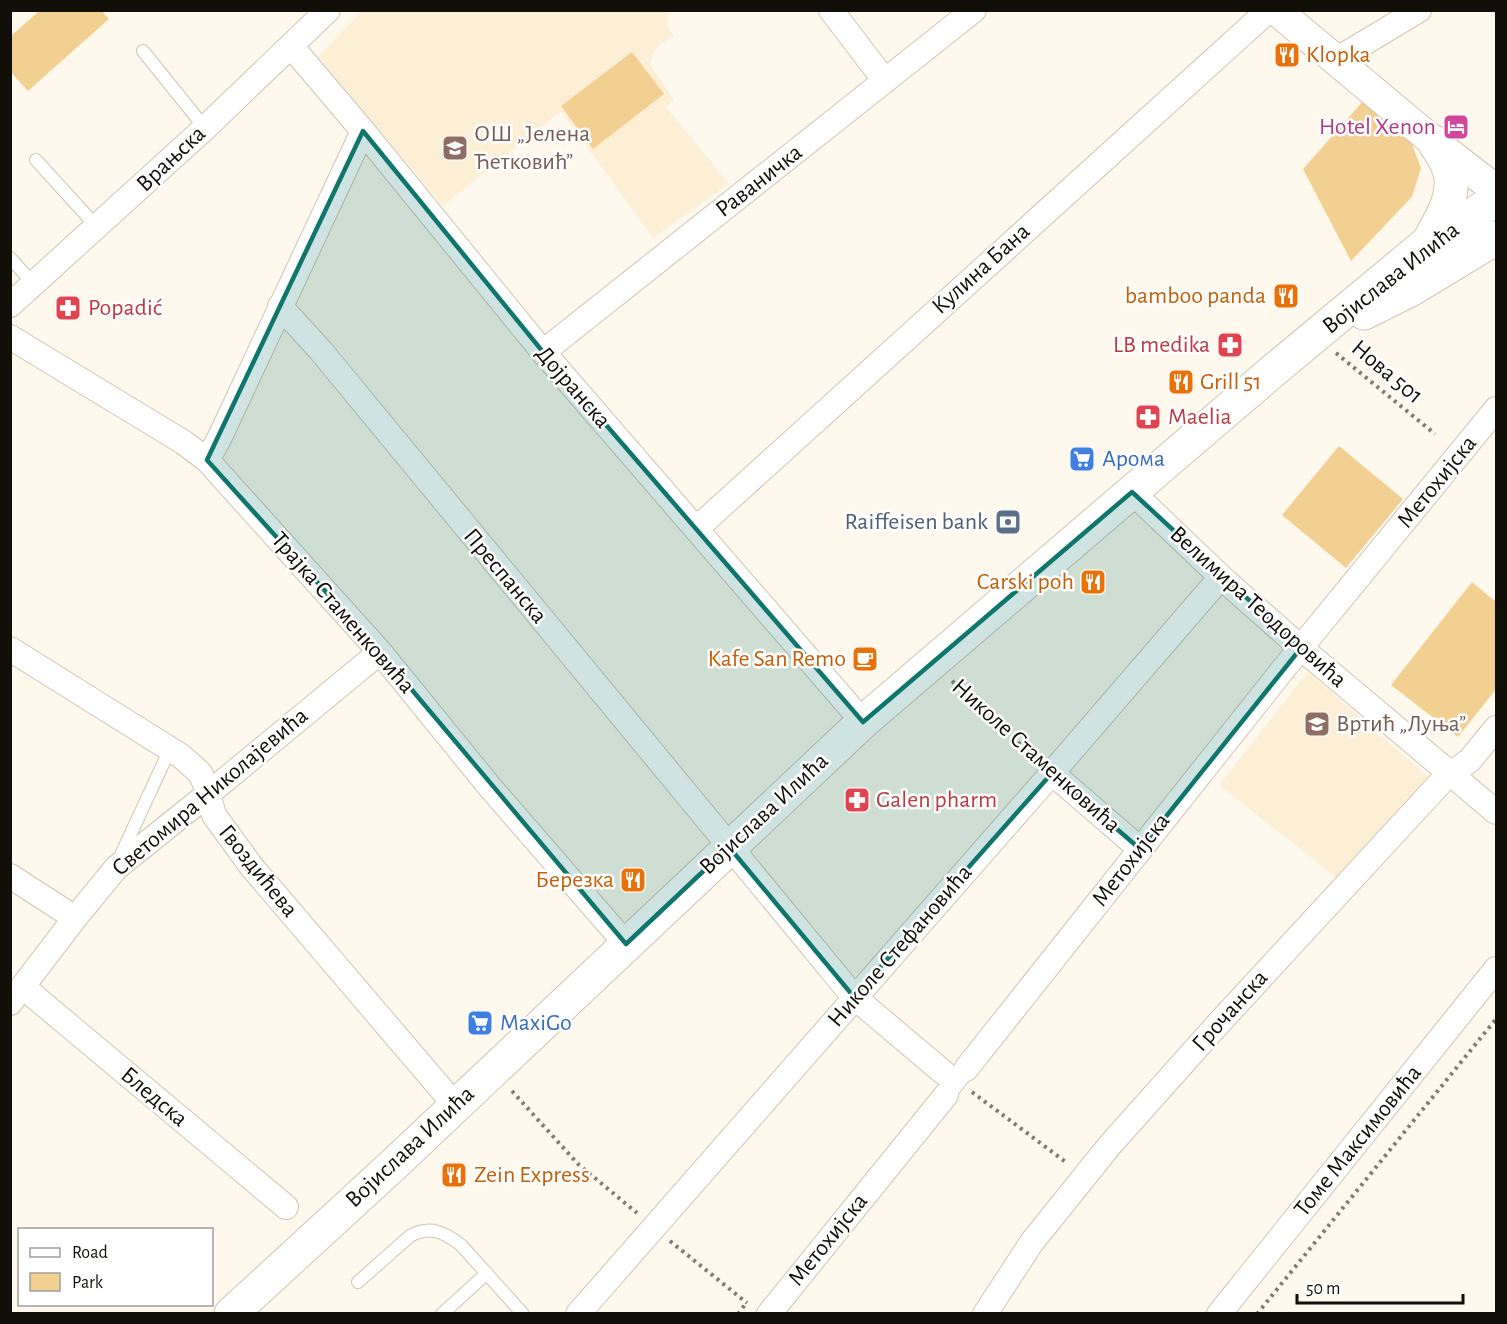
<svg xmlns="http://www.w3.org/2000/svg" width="1507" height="1324" font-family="'Alegreya Sans',sans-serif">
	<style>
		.built { fill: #fdefd5 }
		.green { fill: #f1d092 }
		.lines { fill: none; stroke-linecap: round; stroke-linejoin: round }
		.service-casing { stroke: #cfc5b2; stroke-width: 14 }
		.pedestrian-casing { stroke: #cfc5b2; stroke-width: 20 }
		.minor-casing { stroke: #cfc5b2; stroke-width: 26 }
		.tertiary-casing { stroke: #cfc5b2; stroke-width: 32 }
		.secondary-casing { stroke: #cfc5b2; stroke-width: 35 }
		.path { stroke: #807c73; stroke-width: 4; stroke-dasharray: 3 4.5; stroke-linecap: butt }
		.service { stroke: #fff; stroke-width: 12 }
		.pedestrian { stroke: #fff; stroke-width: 18 }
		.minor { stroke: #fff; stroke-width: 24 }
		.tertiary { stroke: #fff; stroke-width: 30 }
		.secondary { stroke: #fff; stroke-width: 33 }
		.marked { fill: #0f766e; fill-opacity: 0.2; stroke: #0f766e; stroke-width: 4.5; stroke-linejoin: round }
		.labels { text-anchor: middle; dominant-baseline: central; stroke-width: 5; stroke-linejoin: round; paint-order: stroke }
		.food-label { font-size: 24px; fill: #c56008; stroke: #fff; text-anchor: end }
		.hotel-label { font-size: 24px; fill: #b23c85; stroke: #fff; text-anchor: end }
		.education-label { font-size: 24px; fill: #785e54; stroke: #fff; text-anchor: start }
		.street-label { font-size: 24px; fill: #120f09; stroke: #fff }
		.health-label { font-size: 24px; fill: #be3a42; stroke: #fff; text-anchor: start }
		.shop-label { font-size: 24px; fill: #366cbe; stroke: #fff; text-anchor: start }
		.service-label { font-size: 24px; fill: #4e5e75; stroke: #fff; text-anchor: end }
	</style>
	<rect width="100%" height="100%" fill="#fef8ed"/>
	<!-- built -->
	<path class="built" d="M362,11h307l-2,15 7,10 -14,8 -7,10 -3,10 24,36 -8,7 63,77 -76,54 -92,-127 -118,95 -125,-149z
		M1308,672l120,105 -91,101 -118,-93z"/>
	<!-- green -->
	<path class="green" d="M39,11h63l7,8 -81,72 -17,-19v-36z
		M632,52l32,42 -71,55 -32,-43z
		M1364,100l45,36 12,32 -9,29 -61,64 -48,-92z
		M1339,446l64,53 -57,69 -64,-53z
		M1472,582l24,20v87l-38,48 -67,-52z"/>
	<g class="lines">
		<!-- service casing -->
		<g class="service-casing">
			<path id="service" d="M143,51l62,77
				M36,160l61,67
				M10,258l24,26
				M120,857l50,-108
				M358,1282l52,-46c20,-11 34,-4 51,9l62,69
				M442,1314l45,-41"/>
		</g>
		<!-- pedestrian casing -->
		<g class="pedestrian-casing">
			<path id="pedestrian" d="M946,1095l20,-26"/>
		</g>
		<!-- minor casing -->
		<g class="minor-casing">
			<path id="minor" d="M831,10l54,71
				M291,46l72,85 180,221 320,370
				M1336,60l83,-50
				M10,305l195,-177 123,-118
				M280,306l41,45 533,646 90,76
				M10,337l173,105 24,18 173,192 109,134 137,158
				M543,352l431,-342
				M207,460l12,-21 144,-308
				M1132,492l89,85 80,71 195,164
				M696,529l573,-519
				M10,649l171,107 19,17 6,13 8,29 37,51 204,239
				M1052,773l88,76
				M10,876l65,42
				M23,987l263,220
				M10,1003l65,-85 41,-50 92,-74 172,-142
				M966,1069l319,-402 211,-258
				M578,1314l474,-541 169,-196
				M769,1314l177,-219
				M985,1314l47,-72 78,-97 108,-121 226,-245 26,-19 26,-32
				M1219,1314l277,-345"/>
		</g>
		<!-- tertiary casing -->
		<g class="tertiary-casing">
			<path id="tertiary" d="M1276,10l158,132 62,48"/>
		</g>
		<!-- secondary casing -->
		<g class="secondary-casing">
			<path id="secondary" d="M1428,242c12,-21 31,-50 20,-75 -3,-9 -9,-17 -14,-25
				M1364,313l48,-24 84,-51
				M231,1314l160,-147 472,-445 411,-352 153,-127 69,-43"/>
		</g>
		<!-- path -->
		<path class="path" d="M1336,353l99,81
			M952,681l85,79
			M512,1091l66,73 59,49
			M972,1092l95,71
			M670,1241l77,62
			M738,1314l9,-12
			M1257,1314l239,-295"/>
		<!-- service -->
		<use href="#service" class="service"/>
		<!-- pedestrian -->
		<use href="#pedestrian" class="pedestrian"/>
		<!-- minor -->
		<use href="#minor" class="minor"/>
		<!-- tertiary -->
		<use href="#tertiary" class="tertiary"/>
		<!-- secondary -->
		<use href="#secondary" class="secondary"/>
	</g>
	<!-- marked area -->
	<path class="marked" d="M363,131l180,221 320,370 269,-230 169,156 -161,201 -88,-76 -198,224 -125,-150 -103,97 -246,-292 -173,-192z"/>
	<!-- icons -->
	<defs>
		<g id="restaurant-square" transform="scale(1.35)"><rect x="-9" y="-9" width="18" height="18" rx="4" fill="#e8710a" stroke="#fff"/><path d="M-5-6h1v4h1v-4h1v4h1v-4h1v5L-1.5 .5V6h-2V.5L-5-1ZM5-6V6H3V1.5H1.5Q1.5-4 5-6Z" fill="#fff"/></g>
		<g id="hotel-square" transform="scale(1.35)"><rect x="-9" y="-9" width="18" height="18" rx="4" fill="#d1479c" stroke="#fff"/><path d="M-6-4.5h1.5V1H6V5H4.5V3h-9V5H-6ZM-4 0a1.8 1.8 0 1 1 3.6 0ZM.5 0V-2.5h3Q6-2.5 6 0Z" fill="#fff"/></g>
		<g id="school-square" transform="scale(1.35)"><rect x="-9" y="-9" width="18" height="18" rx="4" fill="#8d6e63" stroke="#fff"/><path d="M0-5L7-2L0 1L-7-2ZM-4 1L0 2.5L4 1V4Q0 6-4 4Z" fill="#fff"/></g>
		<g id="pharmacy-square" transform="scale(1.35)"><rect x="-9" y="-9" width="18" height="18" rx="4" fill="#e0444e" stroke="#fff"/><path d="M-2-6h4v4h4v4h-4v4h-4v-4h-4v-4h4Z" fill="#fff"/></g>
		<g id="supermarket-square" transform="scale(1.35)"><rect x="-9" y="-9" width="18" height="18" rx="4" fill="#3f7fe0" stroke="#fff"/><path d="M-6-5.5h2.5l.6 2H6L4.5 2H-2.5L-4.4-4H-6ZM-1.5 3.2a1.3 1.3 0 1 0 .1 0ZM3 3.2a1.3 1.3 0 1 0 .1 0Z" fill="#fff"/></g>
		<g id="bank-square" transform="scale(1.35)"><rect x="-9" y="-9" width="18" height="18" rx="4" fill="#5c6f8a" stroke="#fff"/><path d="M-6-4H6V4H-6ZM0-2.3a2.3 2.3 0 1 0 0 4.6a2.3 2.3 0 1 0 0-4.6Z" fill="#fff"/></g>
		<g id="cafe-square" transform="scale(1.35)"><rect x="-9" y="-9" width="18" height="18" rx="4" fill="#e8710a" stroke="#fff"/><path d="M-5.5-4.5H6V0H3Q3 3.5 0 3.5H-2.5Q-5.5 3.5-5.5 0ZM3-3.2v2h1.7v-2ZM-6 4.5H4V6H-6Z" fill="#fff"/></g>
	</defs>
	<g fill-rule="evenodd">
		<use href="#restaurant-square" x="1287" y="55"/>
		<use href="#hotel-square" x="1456" y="127"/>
		<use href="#school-square" x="455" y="148"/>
		<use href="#restaurant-square" x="1286" y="296"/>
		<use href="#pharmacy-square" x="68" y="308"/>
		<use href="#pharmacy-square" x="1230" y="345"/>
		<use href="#restaurant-square" x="1181" y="382"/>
		<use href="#pharmacy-square" x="1148" y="417"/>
		<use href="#supermarket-square" x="1082" y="459"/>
		<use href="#bank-square" x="1008" y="522"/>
		<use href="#restaurant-square" x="1093" y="582"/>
		<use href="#cafe-square" x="865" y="659"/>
		<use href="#school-square" x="1317" y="724"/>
		<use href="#pharmacy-square" x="857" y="800"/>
		<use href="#restaurant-square" x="633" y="880"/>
		<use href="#supermarket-square" x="480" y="1023"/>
		<use href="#restaurant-square" x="454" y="1175"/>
	</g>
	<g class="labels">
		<!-- food labels -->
		<g class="food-label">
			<text x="1306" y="55" text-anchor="start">Klopka</text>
			<text x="1266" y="296">bamboo panda</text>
			<text x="1200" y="382" text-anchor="start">Grill 51</text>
			<text x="1074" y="582">Carski poh</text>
			<text x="846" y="659">Kafe San Remo</text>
			<text x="614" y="880">Березка</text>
			<text x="474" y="1175" text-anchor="start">Zein Express</text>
		</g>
		<!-- hotel labels -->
		<g class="hotel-label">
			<text x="1436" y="127">Hotel Xenon</text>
		</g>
		<!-- education labels -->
		<g class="education-label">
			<text x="474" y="134">ОШ „Јелена<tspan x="474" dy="28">Ћетковић”</tspan></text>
			<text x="1336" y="724">Вртић „Луња”</text>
		</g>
		<!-- street labels -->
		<g class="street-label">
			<text transform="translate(171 159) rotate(-43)">Врањска</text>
			<text transform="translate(759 181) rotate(-38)">Раваничка</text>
			<text transform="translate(981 269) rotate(-42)">Кулина Бана</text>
			<text transform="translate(1391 278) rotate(-38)">Војислава Илића</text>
			<text transform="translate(1387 372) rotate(40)">Нова 501</text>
			<text transform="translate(573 387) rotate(49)">Дојранска</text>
			<text transform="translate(1437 482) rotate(-51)">Метохијска</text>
			<text transform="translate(505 576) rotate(50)">Преспанска</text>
			<text transform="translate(1258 607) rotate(42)">Велимира Теодоровића</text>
			<text transform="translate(343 613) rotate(49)">Трајка Стаменковића</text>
			<text transform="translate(1036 756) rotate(42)">Николе Стаменковића</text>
			<text transform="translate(210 792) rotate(-40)">Светомира Николајевића</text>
			<text transform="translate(764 814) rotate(-43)">Војислава Илића</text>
			<text transform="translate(1131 860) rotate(-52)">Метохијска</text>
			<text transform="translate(258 871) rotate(51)">Гвоздићева</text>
			<text transform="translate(900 946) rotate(-49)">Николе Стефановића</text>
			<text transform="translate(1230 1011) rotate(-48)">Грочанска</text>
			<text transform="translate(154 1097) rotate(40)">Бледска</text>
			<text transform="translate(1358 1141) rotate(-51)">Томе Максимовића</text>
			<text transform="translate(410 1147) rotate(-43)">Војислава Илића</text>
			<text transform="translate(828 1240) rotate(-51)">Метохијска</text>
		</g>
		<!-- health labels -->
		<g class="health-label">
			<text x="88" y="308">Popadić</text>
			<text x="1210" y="345" text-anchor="end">LB medika</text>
			<text x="1168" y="417">Maelia</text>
			<text x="876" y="800">Galen pharm</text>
		</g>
		<!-- shop labels -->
		<g class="shop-label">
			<text x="1102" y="459">Арома</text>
			<text x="500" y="1023">MaxiGo</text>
		</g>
		<!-- service labels -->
		<g class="service-label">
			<text x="988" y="522">Raiffeisen bank</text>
		</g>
	</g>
	<!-- border -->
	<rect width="1507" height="1324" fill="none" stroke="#120f09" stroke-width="24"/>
	<!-- legend -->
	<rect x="18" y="1228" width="195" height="78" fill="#ffffff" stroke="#a09f9d" stroke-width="1.5"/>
	<rect x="30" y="1248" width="30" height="9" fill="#ffffff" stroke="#a09f9d" stroke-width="1.5"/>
	<text x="72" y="1258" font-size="18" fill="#120f09">Road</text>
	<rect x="30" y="1273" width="30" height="18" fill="#f1d092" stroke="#a09f9d" stroke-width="1.5"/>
	<text x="72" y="1288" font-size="18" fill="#120f09">Park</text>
	<!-- scale -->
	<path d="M1297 1294v9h166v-9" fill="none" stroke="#120f09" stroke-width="3"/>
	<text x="1306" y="1294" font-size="18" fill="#120f09" stroke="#ffffff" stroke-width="4.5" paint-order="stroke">50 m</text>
</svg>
